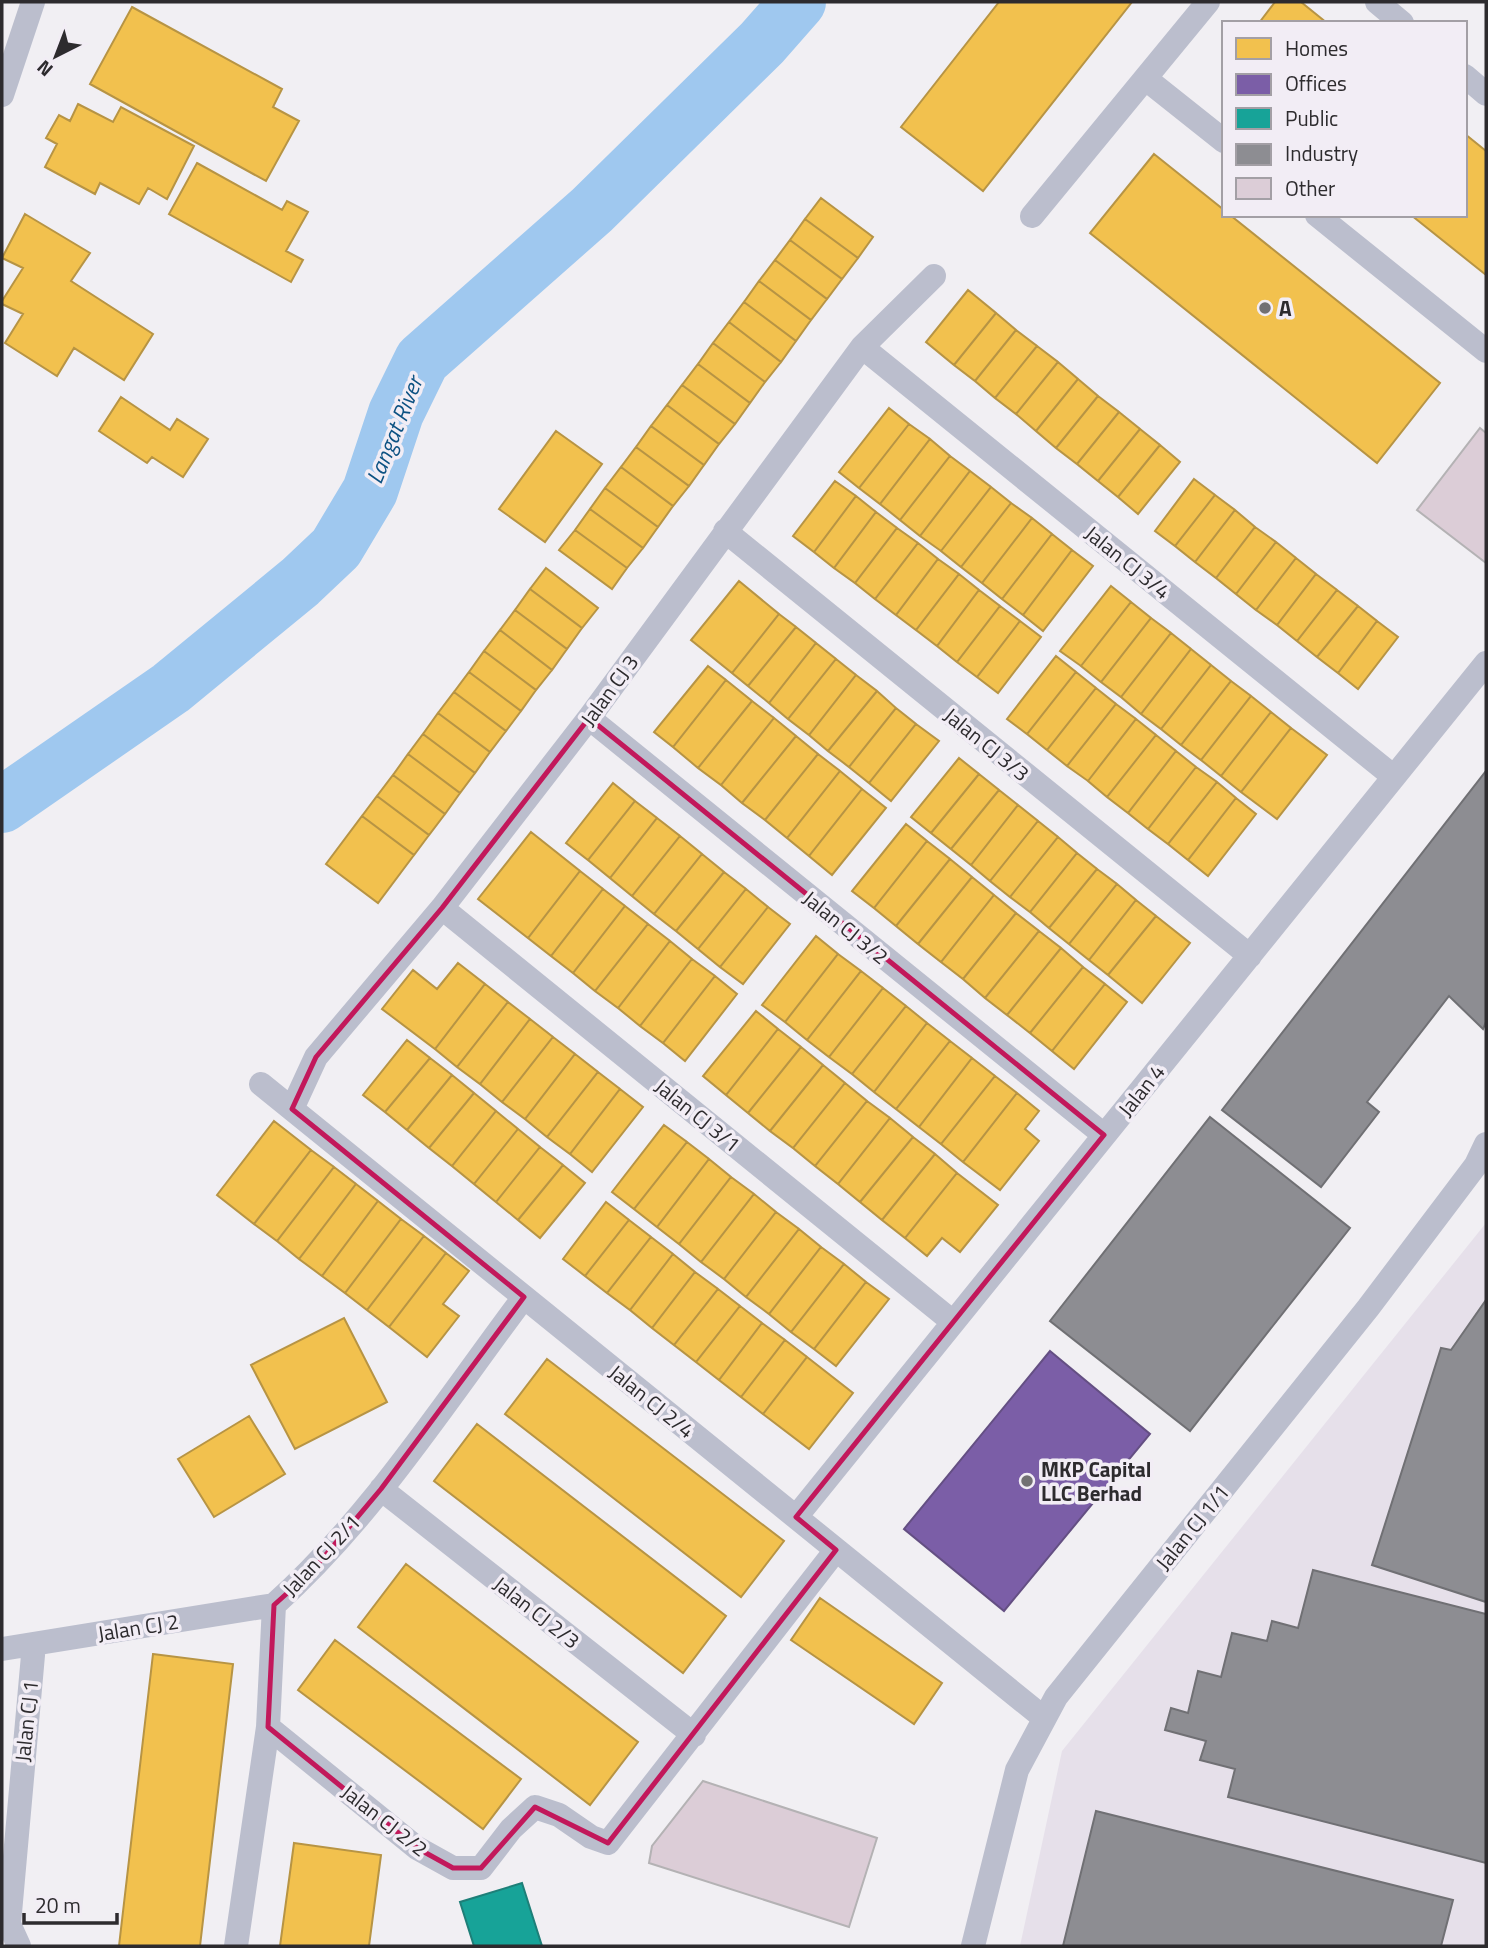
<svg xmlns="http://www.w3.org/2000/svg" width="1488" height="1948" font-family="'Titillium Web',sans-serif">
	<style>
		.built { fill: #e6e0ea }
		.homes { fill: #f2c14e; stroke: #b79444; stroke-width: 2 }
		.offices { fill: #7b5ea7; stroke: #644f83; stroke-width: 2 }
		.public { fill: #17a398; stroke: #1e7f78; stroke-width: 2 }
		.industry { fill: #8d8d92; stroke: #707074; stroke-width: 2 }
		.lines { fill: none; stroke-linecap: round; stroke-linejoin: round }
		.river { stroke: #9fc8ef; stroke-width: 56 }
		.building { fill: #dccdd7; stroke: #b4b2b4; stroke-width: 2 }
		.minor { stroke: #bbbecd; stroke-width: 24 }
		.marked { fill: none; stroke: #c2185b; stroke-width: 5; stroke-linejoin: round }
		.poi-dot { fill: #727073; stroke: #f2edf5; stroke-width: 2.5 }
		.labels { text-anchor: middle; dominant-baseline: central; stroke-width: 7; stroke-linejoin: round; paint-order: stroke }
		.poi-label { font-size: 21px; font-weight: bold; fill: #2d2b2e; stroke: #f2edf5; text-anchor: start }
		.street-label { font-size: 21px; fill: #2d2b2e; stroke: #f2edf5 }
		.water-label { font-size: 23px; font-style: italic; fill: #0d5283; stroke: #f2edf5 }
	</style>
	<rect width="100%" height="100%" fill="#f1eff3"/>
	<!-- built -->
	<path class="built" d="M1486,1223v723h-466l42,-195z"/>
	<!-- homes -->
	<path class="homes" d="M999,2h133l-149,189 -82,-64z
		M1275,2h26l26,21h-68z
		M132,7l150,82 -9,18 26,14 -33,60 -176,-97z
		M78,104l35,18 8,-15 73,39 -27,53 -19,-11 -9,16 -39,-21 -5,11 -50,-27 12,-23 -11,-6 13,-23 11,6z
		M1465,134l21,17v124l-75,-60h54z
		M1154,154l70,56v5h6l210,168 -63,80 -287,-230z
		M197,163l85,47 5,-9 21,11 -22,39 17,9 -12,22 -122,-68z
		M821,198l52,39 -15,21 -53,-39z
		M25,214l65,39 -19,28 82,53 -29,46 -50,-32 -17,28 -52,-33 18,-29 -21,-10v-3l21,-33 -21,-10z
		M805,219l53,39 -16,21 -52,-39z
		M790,240l52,39 -15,20 -52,-39z
		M775,260l52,39 -16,21 -52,-39z
		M759,281l52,39 -15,21 -52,-39z
		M968,290l28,23 -42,52 -28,-23z
		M744,302l52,39 -15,21 -52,-40z
		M996,313l20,17 -41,51 -21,-16z
		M729,322l52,40 -16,20 -52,-39z
		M1016,330l21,16 -42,52 -20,-17z
		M713,343l52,39 -15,21 -52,-39z
		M1037,346l21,16 -42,52 -21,-16z
		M1058,362l20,17 -42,52 -20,-17z
		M698,364l52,39 -15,21 -53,-39z
		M1078,379l20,17 -42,52 -20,-17z
		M682,385l53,39 -16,20 -52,-39z
		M1098,396l21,16 -42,52 -21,-16z
		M121,397l49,33 7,-11 31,20 -25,38 -31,-20 -5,6 -48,-32z
		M667,405l52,39 -15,21 -53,-39z
		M889,408l20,16 -50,64 -20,-16z
		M1119,412l21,17 -42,52 -21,-17z
		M909,424l21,15 -50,65 -21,-16z
		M651,426l53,39 -15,21 -53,-39z
		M1140,429l20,16 -42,52 -20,-16z
		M556,431l46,33 -57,78 -46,-33z
		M930,439l20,17 -50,64 -20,-16z
		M1160,445l20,17 -42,52 -20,-17z
		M636,447l53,39 -16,20 -52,-39z
		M950,456l20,15 -50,65 -20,-16z
		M621,467l52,39 -15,21 -53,-39z
		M970,471l21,16 -50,64 -21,-15z
		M1194,479l21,16 -40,51 -20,-15z
		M835,481l21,15 -42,56 -21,-16z
		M991,487l20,16 -50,64 -20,-16z
		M605,488l53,39 -15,21 -53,-39z
		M1215,495l20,15 -40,52 -20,-16z
		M856,496l20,16 -42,56 -20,-16z
		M1011,503l21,15 -50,65 -21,-16z
		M590,509l53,39 -16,20 -52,-38z
		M1235,510l20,17 -39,51 -21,-16z
		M876,512l21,16 -42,55 -21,-15z
		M1032,518l20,16 -50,65 -20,-16z
		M1255,527l21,15 -40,52 -20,-16z
		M897,528l21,15 -43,56 -20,-16z
		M575,530l52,38 -15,21 -53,-39z
		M1052,534l20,16 -49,65 -21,-16z
		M1276,542l20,16 -40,52 -20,-16z
		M918,543l20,16 -42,56 -21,-16z
		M1072,550l21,16 -50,65 -20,-16z
		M1296,558l20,16 -39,51 -21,-15z
		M938,559l21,15 -43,56 -20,-15z
		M546,568l52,40 -16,20 -52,-39z
		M959,574l20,16 -42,56 -21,-16z
		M1316,574l21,16 -40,51 -20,-16z
		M739,581l40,33 -47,59 -41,-33z
		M1111,586l20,16 -50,64 -21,-15z
		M530,589l52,39 -15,21 -52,-39z
		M979,590l21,16 -43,56 -20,-16z
		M1337,590l21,16 -41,51 -20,-16z
		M1131,602l20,16 -50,64 -20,-16z
		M1000,606l20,15 -43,56 -20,-15z
		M1358,606l19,15 -39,52 -21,-16z
		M515,610l52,39 -15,21 -52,-40z
		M779,614l17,13 -48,59 -16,-13z
		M1151,618l20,15 -50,64 -20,-15z
		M1020,621l21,16 -43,56 -21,-16z
		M1377,621l21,16 -40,52 -20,-16z
		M796,627l20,16 -47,60 -21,-17z
		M500,630l52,40 -16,20 -52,-39z
		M1171,633l20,16 -50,65 -20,-17z
		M816,643l20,16 -48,60 -19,-16z
		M1191,649l20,16 -50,64 -20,-15z
		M484,651l52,39 -15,21 -52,-39z
		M1056,656l20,16 -49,62 -20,-15z
		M836,659l20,16 -47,60 -21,-16z
		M1211,665l20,16 -50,64 -20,-16z
		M708,666l18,14 -53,67 -19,-15z
		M469,672l52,39 -15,20 -52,-39z
		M1076,672l20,16 -49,62 -20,-16z
		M856,675l21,16 -49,60 -19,-16z
		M726,680l26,21 -54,67 -25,-21z
		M1231,681l20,15 -50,64 -20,-15z
		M1096,688l20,16 -49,62 -20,-16z
		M877,691l19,17 -47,59 -21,-16z
		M454,692l52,39 -16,21 -52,-39z
		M1251,696l20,16 -50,64 -20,-16z
		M752,701l22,17 -53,67 -23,-17z
		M1116,704l20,15 -48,62 -21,-15z
		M896,708l20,16 -47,59 -20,-16z
		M1271,712l20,16 -50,64 -20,-16z
		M438,713l52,39 -15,21 -52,-39z
		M774,718l22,18 -54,67 -21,-18z
		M1136,719l20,16 -49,62 -19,-16z
		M916,724l23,17 -48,60 -22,-18z
		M1291,728l36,27 -50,64 -36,-27z
		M423,734l52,39 -15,20 -52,-39z
		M1156,735l20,16 -48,62 -21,-16z
		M796,736l22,18 -53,66 -23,-17z
		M1176,751l20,16 -48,62 -20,-16z
		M408,754l52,39 -15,21 -52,-39z
		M818,754l22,17 -53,67 -22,-18z
		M959,758l20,16 -48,59 -20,-16z
		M1196,767l21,15 -49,62 -20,-15z
		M840,771l22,18 -53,67 -22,-18z
		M979,774l20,16 -48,59 -20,-16z
		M393,775l52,39 -16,21 -52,-39z
		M1217,782l19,16 -48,62 -20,-16z
		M613,783l22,18 -47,59 -22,-17z
		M862,789l24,19 -54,67 -23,-19z
		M999,790l19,15 -47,60 -20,-16z
		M377,796l52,39 -15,20 -52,-39z
		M1236,798l20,16 -48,62 -20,-16z
		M635,801l22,17 -47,60 -22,-18z
		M1018,805l20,16 -48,60 -19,-16z
		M362,816l52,39 -36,48 -52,-39z
		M657,818l23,18 -48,60 -22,-18z
		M1038,821l20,16 -48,60 -20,-16z
		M906,824l21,17 -53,67 -22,-17z
		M531,832l49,39 -52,67 -50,-39z
		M680,836l22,18 -48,60 -22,-18z
		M1058,837l19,16 -47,59 -20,-15z
		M927,841l23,18 -54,67 -22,-18z
		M1077,853l20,16 -48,59 -19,-16z
		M702,854l22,18 -48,59 -22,-17z
		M950,859l22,18 -54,67 -22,-18z
		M1097,869l20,15 -48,60 -20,-16z
		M580,871l23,18 -52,67 -23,-18z
		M724,872l22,17 -48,60 -22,-18z
		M972,877l22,18 -53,67 -23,-18z
		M1117,884l19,16 -47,60 -20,-16z
		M603,889l22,17 -52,67 -22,-17z
		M746,889l22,18 -48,60 -22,-18z
		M994,895l22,18 -53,66 -22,-17z
		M1136,900l20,16 -48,59 -19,-15z
		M625,906l23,18 -53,67 -22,-18z
		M768,907l22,17 -47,60 -23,-17z
		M1016,913l23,18 -54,67 -22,-19z
		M1156,916l34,27 -48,60 -34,-28z
		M648,924l22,17 -52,67 -23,-17z
		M1039,931l22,17 -54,67 -22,-17z
		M816,936l22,18 -53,68 -23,-17z
		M670,941l22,18 -52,67 -22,-18z
		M1061,948l22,19 -53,66 -23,-18z
		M838,954l23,17 -54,69 -22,-18z
		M692,959l23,17 -52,67 -23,-17z
		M458,963l27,21 -50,65 -53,-40 31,-39 24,19z
		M1083,967l22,17 -53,67 -22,-18z
		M861,971l22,17 -54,69 -22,-17z
		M715,976l22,18 -52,67 -22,-18z
		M485,984l23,18 -51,65 -22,-18z
		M1105,984l22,18 -53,67 -22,-18z
		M883,988l23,18 -54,68 -23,-17z
		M508,1002l22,17 -50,65 -23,-17z
		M906,1006l21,17 -53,69 -22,-18z
		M756,1011l22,18 -52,66 -23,-19z
		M530,1019l23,18 -51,65 -22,-18z
		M927,1023l23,18 -54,68 -22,-17z
		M778,1029l23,18 -53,66 -22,-18z
		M553,1037l22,17 -50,65 -23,-17z
		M407,1040l23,18 -45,54 -22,-17z
		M950,1041l22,17 -53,69 -23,-18z
		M801,1047l22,18 -53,66 -22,-18z
		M575,1054l23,18 -51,65 -22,-18z
		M430,1058l22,17 -45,55 -22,-18z
		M972,1058l23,18 -54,68 -22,-17z
		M823,1065l22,18 -52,65 -23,-17z
		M598,1072l22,17 -50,65 -23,-17z
		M452,1075l22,18 -45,55 -22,-18z
		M995,1076l22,17 -54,69 -22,-18z
		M845,1083l22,18 -52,65 -22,-18z
		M620,1089l23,18 -51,65 -22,-18z
		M474,1093l22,18 -44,55 -23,-18z
		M1017,1093l22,18 -14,18 14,12 -39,49 -37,-28z
		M867,1101l23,17 -52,66 -23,-18z
		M496,1111l22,18 -44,55 -22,-18z
		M890,1118l23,19 -53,65 -22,-18z
		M274,1121l37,29 -57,74 -37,-29z
		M664,1125l23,17 -53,67 -22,-17z
		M518,1129l22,18 -44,55 -22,-18z
		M913,1137l22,17 -53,66 -22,-18z
		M687,1142l22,17 -52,68 -23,-18z
		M540,1147l23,18 -45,55 -22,-18z
		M311,1150l23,17 -57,74 -23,-17z
		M935,1154l22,19 -52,65 -23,-18z
		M709,1159l22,18 -52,67 -22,-17z
		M563,1165l22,18 -45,55 -22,-18z
		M334,1167l22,17 -57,75 -22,-18z
		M957,1173l41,32 -38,47 -18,-14 -15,18 -22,-18z
		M731,1177l23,17 -53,68 -22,-18z
		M356,1184l22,17 -56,75 -23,-17z
		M754,1194l22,18 -52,67 -23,-17z
		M378,1201l23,18 -56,74 -23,-17z
		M606,1202l23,18 -44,56 -22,-17z
		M776,1212l23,17 -53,68 -22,-18z
		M401,1219l23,17 -57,74 -22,-17z
		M629,1220l22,17 -44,56 -22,-17z
		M799,1229l22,18 -52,67 -23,-17z
		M424,1236l22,17 -57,74 -22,-17z
		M651,1237l22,17 -43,56 -23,-17z
		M821,1247l23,17 -53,68 -22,-18z
		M446,1253l23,18 -26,33 16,12 -32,41 -38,-30z
		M673,1254l22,18 -43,56 -22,-18z
		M844,1264l22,18 -52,67 -23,-17z
		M695,1272l23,17 -44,56 -22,-17z
		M866,1282l23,17 -53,67 -22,-17z
		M718,1289l22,17 -44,56 -22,-17z
		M740,1306l22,17 -43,57 -23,-18z
		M344,1318l43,84 -92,47 -44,-84z
		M762,1323l23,17 -44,57 -22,-17z
		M785,1340l22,17 -44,57 -22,-17z
		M807,1357l46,36 -44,56 -46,-35z
		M547,1359l237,182 -43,56 -236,-183z
		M249,1416l36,58 -71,43 -36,-58z
		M477,1424l249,192 -43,57 -249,-192z
		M406,1564l232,178 -48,63 -232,-178z
		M820,1598l122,85 -28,41 -123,-84z
		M335,1640l186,139 -38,50 -185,-139z
		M153,1654l80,10 -33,282h-81z
		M294,1843l87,12 -12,91h-89z"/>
	<!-- offices -->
	<path class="offices" d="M1050,1351l100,83 -146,177 -100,-82z"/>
	<!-- public -->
	<path class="public" d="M522,1883l20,63h-68l-14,-44z"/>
	<!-- industry -->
	<path class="industry" d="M1486,771v251l-3,7 -34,-33 -82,106 12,10 -58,75 -99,-77z
		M1210,1117l140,111 -160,203 -140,-110z
		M1486,1300v302l-114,-37 69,-217 10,2z
		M1313,1570l173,44v249l-258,-66 7,-28 -35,-9 6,-19 -41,-11 6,-22 17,5 10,-42 23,6 11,-44 35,8 5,-20 26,7z
		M1096,1811l357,89 -12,46h-378z"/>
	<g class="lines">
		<!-- river -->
		<path class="river" d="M2,805l169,-117 129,-106 36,-34 34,-57 26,-78 26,-53 170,-150 170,-167 36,-41"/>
	</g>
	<!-- building -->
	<path class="building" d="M1480,428l6,5v130l-69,-53z
		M703,1781l174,57 -28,89 -200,-64 3,-17z"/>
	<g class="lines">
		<!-- minor -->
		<path class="minor" d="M1377,2l25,21
			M1465,76l21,18
			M1146,79l78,62
			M2,95l31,-93
			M1317,215l169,136
			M1032,216l176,-214
			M862,347l532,430
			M725,531l525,425
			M589,718l515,417
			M442,908l511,414
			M261,1084l783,634
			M292,1109l24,-52 126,-149 147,-190 273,-371 72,-71
			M381,1489l313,246
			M796,1517l690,-854
			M2,1649l272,-44
			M268,1727l149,121 36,20h28l30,-39 24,-22 24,8 32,22 17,6 228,-293
			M19,1946l-10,-22 25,-280
			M236,1946l32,-219 6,-122c98,-88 171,-203 250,-308
			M973,1946l44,-176 39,-73 312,-389 108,-143 10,-21"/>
	</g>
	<!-- marked area -->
	<path class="marked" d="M589,718l515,417 -308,382 40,33 -228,293 -73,-36 -54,61h-28l-36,-20 -149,-121 6,-122 39,-35 68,-81 143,-192 -232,-188 24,-52 126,-149z"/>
	<!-- markers -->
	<g class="poi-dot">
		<circle cx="1265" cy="308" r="7"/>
		<circle cx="1027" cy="1481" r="7"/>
	</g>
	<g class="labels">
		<!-- poi labels -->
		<g class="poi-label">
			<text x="1279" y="308">A</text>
			<text x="1041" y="1469">MKP Capital<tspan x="1041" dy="24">LLC Berhad</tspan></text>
		</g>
		<!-- street labels -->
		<g class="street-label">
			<text transform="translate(1128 562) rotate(39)">Jalan CJ 3/4</text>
			<text transform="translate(609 690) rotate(-54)">Jalan CJ 3</text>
			<text transform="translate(987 744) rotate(39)">Jalan CJ 3/3</text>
			<text transform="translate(846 927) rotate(39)">Jalan CJ 3/2</text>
			<text transform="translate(1141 1090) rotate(-51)">Jalan 4</text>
			<text transform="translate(698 1115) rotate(39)">Jalan CJ 3/1</text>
			<text transform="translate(652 1401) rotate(39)">Jalan CJ 2/4</text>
			<text transform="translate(1192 1527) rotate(-51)">Jalan CJ 1/1</text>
			<text transform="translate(321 1555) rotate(-47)">Jalan CJ 2/1</text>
			<text transform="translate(537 1612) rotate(38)">Jalan CJ 2/3</text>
			<text transform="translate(138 1627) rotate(-9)">Jalan CJ 2</text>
			<text transform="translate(26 1721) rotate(-84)">Jalan CJ 1</text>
			<text transform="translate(385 1820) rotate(38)">Jalan CJ 2/2</text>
		</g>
		<!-- water labels -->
		<g class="water-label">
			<text transform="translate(394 430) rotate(-68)">Langat River</text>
		</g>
	</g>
	<!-- border -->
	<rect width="1488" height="1948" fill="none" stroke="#2d2b2e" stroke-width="7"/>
	<!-- legend -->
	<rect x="1222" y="21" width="245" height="196" fill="#f2edf5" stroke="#a39fa5" stroke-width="2"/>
	<rect x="1236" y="38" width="35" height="21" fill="#f2c14e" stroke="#a39fa5" stroke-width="2"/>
	<text x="1285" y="56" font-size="21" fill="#2d2b2e">Homes</text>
	<rect x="1236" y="74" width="35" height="21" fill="#7b5ea7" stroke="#a39fa5" stroke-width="2"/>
	<text x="1285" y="91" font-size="21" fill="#2d2b2e">Offices</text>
	<rect x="1236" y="108" width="35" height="21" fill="#17a398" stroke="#a39fa5" stroke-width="2"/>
	<text x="1285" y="126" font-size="21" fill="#2d2b2e">Public</text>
	<rect x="1236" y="144" width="35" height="21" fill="#8d8d92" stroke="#a39fa5" stroke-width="2"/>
	<text x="1285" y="161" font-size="21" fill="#2d2b2e">Industry</text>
	<rect x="1236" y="178" width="35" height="21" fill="#dccdd7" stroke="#a39fa5" stroke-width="2"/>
	<text x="1285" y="196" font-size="21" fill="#2d2b2e">Other</text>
	<!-- north arrow -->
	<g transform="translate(56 56) rotate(222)" stroke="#f2edf5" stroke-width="5" paint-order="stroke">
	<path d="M0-5L12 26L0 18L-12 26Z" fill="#2d2b2e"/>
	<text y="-10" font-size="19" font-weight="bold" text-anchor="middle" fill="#2d2b2e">N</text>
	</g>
	<!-- scale -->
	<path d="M24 1913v10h93v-10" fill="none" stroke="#2d2b2e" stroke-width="3.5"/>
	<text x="35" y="1913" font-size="21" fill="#2d2b2e" stroke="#f2edf5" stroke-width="5" paint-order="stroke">20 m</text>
</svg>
